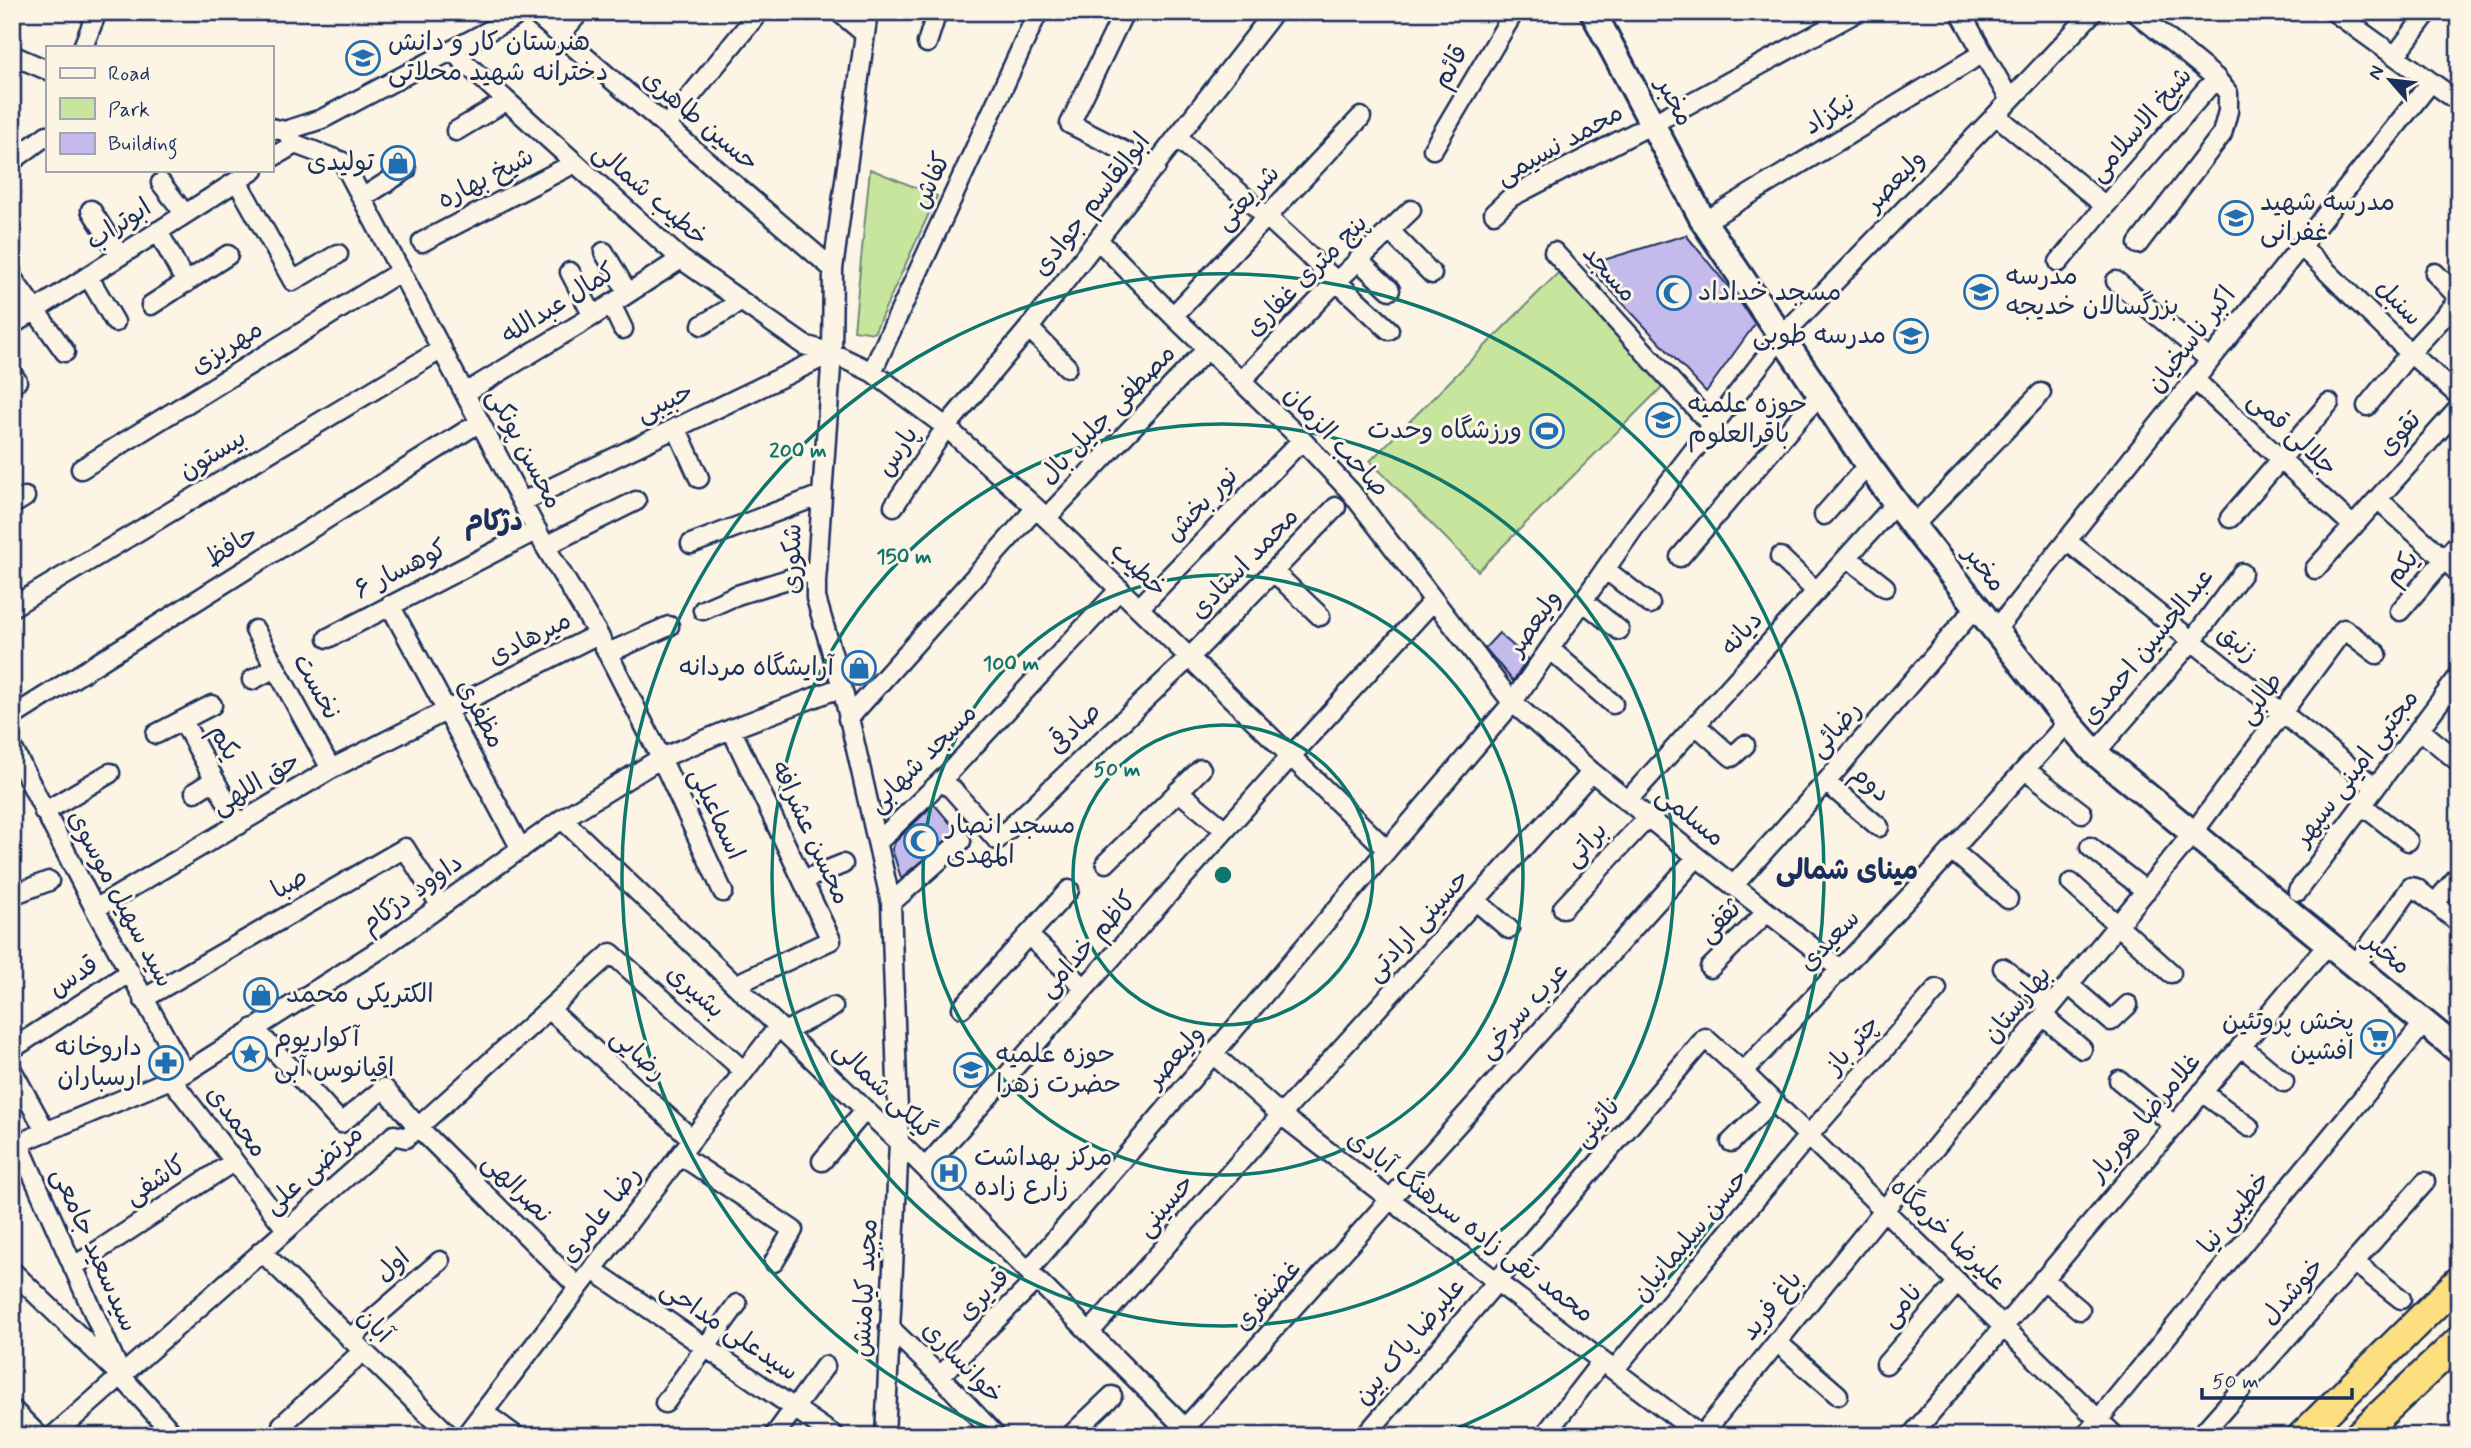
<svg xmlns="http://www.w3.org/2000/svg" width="2471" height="1448" font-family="Mynerve,'Playpen Sans Arabic',sans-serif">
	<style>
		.green { fill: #c7e59c; stroke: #718a7d; stroke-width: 2 }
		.building { fill: #c5baec; stroke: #1b2f5e; stroke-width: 2 }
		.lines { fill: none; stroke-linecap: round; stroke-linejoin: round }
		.minor-casing { stroke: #1b2f5e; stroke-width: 23 }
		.secondary-casing { stroke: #1b2f5e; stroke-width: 30 }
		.trunk-casing { stroke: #1b2f5e; stroke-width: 33 }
		.minor { stroke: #fcf5e5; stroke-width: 18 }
		.secondary { stroke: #fcf5e5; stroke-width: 24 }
		.trunk { stroke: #fce080; stroke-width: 28 }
		.ring { fill: none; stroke: #0f766e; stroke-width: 3.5 }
		.labels { text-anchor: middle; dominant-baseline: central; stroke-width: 6; stroke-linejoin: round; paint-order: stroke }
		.poi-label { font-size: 26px; fill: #1b2f5e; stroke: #fcf5e5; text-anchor: start }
		.street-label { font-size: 26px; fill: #1b2f5e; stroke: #fcf5e5 }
		.neighbourhood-label { font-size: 28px; font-weight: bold; fill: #1b2f5e; stroke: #fcf5e5 }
		.centre { fill: #0f766e; stroke: #fcf5e5; stroke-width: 3.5 }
		.ring-label { font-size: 21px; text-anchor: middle; font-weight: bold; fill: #0f766e; stroke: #fcf5e5; stroke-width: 6; stroke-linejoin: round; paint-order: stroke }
	</style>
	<rect width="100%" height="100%" fill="#fcf5e5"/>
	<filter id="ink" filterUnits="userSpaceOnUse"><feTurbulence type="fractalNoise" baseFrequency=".0143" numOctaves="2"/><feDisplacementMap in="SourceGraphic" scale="14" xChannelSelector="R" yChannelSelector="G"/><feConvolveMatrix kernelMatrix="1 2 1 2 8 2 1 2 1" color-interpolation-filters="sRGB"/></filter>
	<g filter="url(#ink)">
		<!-- green -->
		<path class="green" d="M870,169l67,27 -63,137 -20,-3z
			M1558,273l109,109 -189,189 -108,-110z"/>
		<!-- building -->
		<path class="building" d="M1686,235l50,61 19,28 -49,68 -119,-127z
			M1499,633l29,26 -15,22 -28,-33z
			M934,804l23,27 -56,47 -9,-29 3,-7z"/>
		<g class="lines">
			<!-- minor casing -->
			<g class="minor-casing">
				<path id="minor" d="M533,12l300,257
					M839,12l26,22
					M868,12l-35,257 -1,84 -16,229v16l26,89 49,216 8,239 -14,294
					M1124,12l-54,112 86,43
					M1960,12l50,88
					M2135,12l81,66 12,15v18l-6,23 -84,110
					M2334,12l125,90
					M560,35l20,-23
					M927,43l10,-31
					M83,47l14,-35
					M452,51l229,208 123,86 28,8 40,19 74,55 90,81 351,342
					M12,55l35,15
					M2395,56l33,-44
					M1996,115l109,91
					M666,126l93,-114
					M271,128l14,3 37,-12 191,-101
					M285,131l10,13 48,18 202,384 53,88 63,124 62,134
					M456,131l50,-30
					M1178,138l89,79 122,113
					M1433,149l81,-137
					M271,158l24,-14
					M12,161l35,-26
					M237,181l56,100 45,-27
					M161,183l24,31
					M362,198l44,-28
					M91,210l29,46
					M1494,213l17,-16 141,-73 205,-112
					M1704,222l279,-169
					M1389,230l43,44
					M158,231l28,52
					M1098,240l75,76 129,124 49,52 160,209 81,71 105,85 143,112
					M422,242l153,-79
					M2301,246l109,107 49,43
					M604,252l24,41
					M1554,252l157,173
					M1358,260l32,30
					M2059,262l46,-56 111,-128
					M570,272l23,44
					M2435,273l24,25
					M88,276l27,46
					M12,278l53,74
					M2116,281l94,79
					M611,304l12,25
					M151,305l77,-50
					M1173,316l188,-199
					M12,325l242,-155
					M702,325l38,-23
					M1029,328l38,39
					M872,372l166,-360
					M12,374l5,7
					M2195,380l158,146
					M1241,381l96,-100 74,-71
					M465,393l128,-77 88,-57
					M2367,406l43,-53 49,-53
					M676,427l23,51
					M81,469l320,-198
					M2378,499l81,74
					M522,502l310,-149
					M12,505l13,-8
					M894,506l52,-79 83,-99 245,-316
					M1824,515l44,-50
					M1046,518l161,-169
					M2230,518l99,-115
					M1913,526l128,-133
					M2067,541l308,246
					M691,544l130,-49
					M545,546l91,-45
					M1680,557l140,-163
					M1780,557l36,34
					M1847,557l38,30
					M1605,569l45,35
					M2315,569l144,-161
					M1274,572l46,44
					M1583,601l36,29
					M390,605l131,244
					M12,607l430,-258
					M1139,608l163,-168
					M703,610l34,-15 80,-25
					M2400,611l59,-69
					M255,630l76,139
					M1995,631l436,-549
					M328,638l209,-108
					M1550,649l63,55
					M608,653l61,-27
					M252,680l23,-12
					M12,717l468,-295
					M848,719l188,-211
					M183,721l56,104
					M1696,725l36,32 13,-12
					M731,729l100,211 -96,45
					M2419,729l40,33
					M156,734l56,-29
					M12,747l83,162 90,164
					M2095,753l97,-112 50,-68
					M2026,770l56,43
					M941,781l11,8 45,51 193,-183 146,-150
					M1826,782l53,45
					M1178,791l47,39
					M195,792l19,-12
					M1627,801l269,-298
					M2362,805l46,36
					M44,812l66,-39
					M562,819l337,323 294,294
					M878,842l63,-61 179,-192
					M2090,847l56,44
					M1952,850l56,49
					M1106,863l95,-94
					M803,880l40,-16
					M2071,883l100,90
					M1733,886l93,-104 150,-175
					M2298,891l161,-215
					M12,895l37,-14
					M1476,901l33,28
					M891,903l70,-62
					M2435,903l24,-28
					M1563,908l85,-91
					M95,909l236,-140 267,-135
					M1028,935l57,53
					M2355,966l56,-79 5,1 43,35
					M1710,968l57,-56
					M2003,968l47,39
					M2069,985l42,36 17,-16
					M143,999l262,-151 35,57
					M962,1008l107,-118
					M549,1009l143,130
					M2043,1016l39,33
					M254,1028l87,95 43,-35 34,39 160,160
					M784,1032l49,-25
					M2241,1046l43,36
					M12,1049l118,-77
					M1213,1054l68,61 215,166 205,155
					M12,1070l34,62
					M1743,1072l170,-179 155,-171
					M171,1079l115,150
					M2119,1080l55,45
					M2202,1092l47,35
					M1731,1142l42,-41
					M19,1144l103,233
					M12,1146l173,-73 197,-125 180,-129 99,-61 70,-29 111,-42
					M680,1155l113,75 -19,32
					M822,1161l43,-51
					M925,1168l366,-412 142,-155
					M261,1251l189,185
					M2354,1262l47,37
					M73,1267l160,-105
					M593,1270l242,166
					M12,1271l110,106 53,59
					M1028,1271l481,-564 127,-182 146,-189 214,-221 97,-103
					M2043,1279l37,31
					M889,1327l51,49 56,60
					M1090,1332l191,-217 311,-343
					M350,1339l90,-78
					M1777,1342l61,53
					M1886,1364l72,-82
					M1614,1370l194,-234 129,-147
					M940,1376l96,-96
					M665,1403l72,-99
					M12,1409l27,27
					M483,1412l33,24
					M282,1425l80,-73
					M1185,1428l512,-571
					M53,1436l341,-301 12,3 205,-185 133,118
					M465,1436l313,-409
					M774,1436l51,-70
					M1070,1436l42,-40
					M1365,1436l340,-398 38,34 372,364
					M1544,1436l58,-75
					M1701,1436l183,-226 309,-377 151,-204 33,25
					M1911,1436l417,-492
					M2085,1436l339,-413
					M2200,1436l225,-254"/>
			</g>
			<!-- secondary casing -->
			<g class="secondary-casing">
				<path id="secondary" d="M1593,12l111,210 164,243 45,61 155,196 27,31 364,298"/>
			</g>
			<!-- trunk casing -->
			<g class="trunk-casing">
				<path id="trunk" d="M2302,1436l157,-155
					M2358,1436l101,-95"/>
			</g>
			<!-- minor -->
			<use href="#minor" class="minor"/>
			<!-- secondary -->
			<use href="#secondary" class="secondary"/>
			<!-- trunk -->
			<use href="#trunk" class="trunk"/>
		</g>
	</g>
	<!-- distance rings -->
	<g class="ring">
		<circle cx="1223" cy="875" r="150"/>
		<circle cx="1223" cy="875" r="300"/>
		<circle cx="1223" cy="875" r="451"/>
		<path d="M1003 1434A601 601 0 1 1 1443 1434"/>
	</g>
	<!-- icons -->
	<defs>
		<g id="school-ring" transform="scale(1.75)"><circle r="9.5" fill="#fcf5e5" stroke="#1f6fb2" stroke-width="1.5"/><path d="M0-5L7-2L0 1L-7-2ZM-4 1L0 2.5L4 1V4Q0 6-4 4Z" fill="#1f6fb2"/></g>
		<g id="shop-ring" transform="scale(1.75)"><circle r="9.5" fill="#fcf5e5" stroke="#1f6fb2" stroke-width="1.5"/><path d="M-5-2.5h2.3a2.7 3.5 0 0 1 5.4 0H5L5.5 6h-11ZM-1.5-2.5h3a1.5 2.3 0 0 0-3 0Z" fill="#1f6fb2"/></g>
		<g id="mosque-ring" transform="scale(1.75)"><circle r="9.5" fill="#fcf5e5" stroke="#1f6fb2" stroke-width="1.5"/><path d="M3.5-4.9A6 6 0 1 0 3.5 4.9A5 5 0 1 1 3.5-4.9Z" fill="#1f6fb2"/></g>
		<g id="university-ring" transform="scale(1.75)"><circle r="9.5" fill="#fcf5e5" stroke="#1f6fb2" stroke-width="1.5"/><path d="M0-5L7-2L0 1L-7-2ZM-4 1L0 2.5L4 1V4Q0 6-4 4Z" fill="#1f6fb2"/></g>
		<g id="stadium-ring" transform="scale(1.75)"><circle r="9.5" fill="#fcf5e5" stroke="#1f6fb2" stroke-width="1.5"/><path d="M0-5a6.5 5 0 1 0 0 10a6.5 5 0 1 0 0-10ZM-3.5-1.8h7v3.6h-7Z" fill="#1f6fb2"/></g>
		<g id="supermarket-ring" transform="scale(1.75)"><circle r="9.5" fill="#fcf5e5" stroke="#1f6fb2" stroke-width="1.5"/><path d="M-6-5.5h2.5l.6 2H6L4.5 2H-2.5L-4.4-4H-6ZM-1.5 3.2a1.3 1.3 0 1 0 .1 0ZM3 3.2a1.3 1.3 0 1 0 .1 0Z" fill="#1f6fb2"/></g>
		<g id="sight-ring" transform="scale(1.75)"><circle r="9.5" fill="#fcf5e5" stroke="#1f6fb2" stroke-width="1.5"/><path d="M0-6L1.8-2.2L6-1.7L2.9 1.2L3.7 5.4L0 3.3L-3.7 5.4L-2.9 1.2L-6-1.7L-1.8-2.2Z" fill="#1f6fb2"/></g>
		<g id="pharmacy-ring" transform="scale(1.75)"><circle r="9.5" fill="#fcf5e5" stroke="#1f6fb2" stroke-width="1.5"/><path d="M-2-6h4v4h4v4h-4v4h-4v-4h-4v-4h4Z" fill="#1f6fb2"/></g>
		<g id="hospital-ring" transform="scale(1.75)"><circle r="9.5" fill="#fcf5e5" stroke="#1f6fb2" stroke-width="1.5"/><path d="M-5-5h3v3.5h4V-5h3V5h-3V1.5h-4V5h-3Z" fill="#1f6fb2"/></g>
	</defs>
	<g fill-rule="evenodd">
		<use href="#school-ring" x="363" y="58"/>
		<use href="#shop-ring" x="398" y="163"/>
		<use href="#school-ring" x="2236" y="218"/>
		<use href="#school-ring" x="1981" y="292"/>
		<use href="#mosque-ring" x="1674" y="293"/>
		<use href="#school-ring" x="1911" y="336"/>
		<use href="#university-ring" x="1663" y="420"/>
		<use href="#stadium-ring" x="1547" y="431"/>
		<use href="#shop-ring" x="859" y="668"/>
		<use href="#mosque-ring" x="921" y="841"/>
		<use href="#shop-ring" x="261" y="995"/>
		<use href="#supermarket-ring" x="2378" y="1037"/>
		<use href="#sight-ring" x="250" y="1054"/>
		<use href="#pharmacy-ring" x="166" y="1063"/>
		<use href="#school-ring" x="971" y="1070"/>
		<use href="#hospital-ring" x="949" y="1173"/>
	</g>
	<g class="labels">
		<!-- poi labels -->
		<g class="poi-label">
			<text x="388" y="43">هنرستان کار و دانش<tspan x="388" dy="30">دخترانه شهید محلاتی</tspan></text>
			<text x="374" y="163" text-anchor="end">تولیدی</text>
			<text x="2260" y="203">مدرسه شهید<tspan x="2260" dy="30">غفرانی</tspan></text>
			<text x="2006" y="277">مدرسه<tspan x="2006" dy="30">بزرگسالان خدیجه</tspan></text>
			<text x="1698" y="293">مسجد خداداد</text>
			<text x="1886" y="336" text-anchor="end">مدرسه طوبی</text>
			<text x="1688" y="405">حوزه علمیه<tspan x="1688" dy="30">باقرالعلوم</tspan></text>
			<text x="1522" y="431" text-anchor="end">ورزشگاه وحدت</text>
			<text x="834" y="668" text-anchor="end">آرایشگاه مردانه</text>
			<text x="946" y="826">مسجد انصار<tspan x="946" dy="30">المهدی</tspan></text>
			<text x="286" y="995">الکتریکی محمد</text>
			<text x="2354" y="1022" text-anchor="end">پخش پروتئین<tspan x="2354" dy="30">افشین</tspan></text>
			<text x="274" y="1039">آکواریوم<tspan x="274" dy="30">اقیانوس آبی</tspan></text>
			<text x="142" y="1048" text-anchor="end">داروخانه<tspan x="142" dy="30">ارسباران</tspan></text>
			<text x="996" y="1055">حوزه علمیه<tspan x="996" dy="30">حضرت زهرا</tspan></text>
			<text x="974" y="1158">مرکز بهداشت<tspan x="974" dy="30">زارع زاده</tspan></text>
		</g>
		<!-- street labels -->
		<g class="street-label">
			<text transform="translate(1451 67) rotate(-60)">قائم</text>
			<text transform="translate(1674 102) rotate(62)">مخبر</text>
			<text transform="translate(1830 115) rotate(-31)">نیکزاد</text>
			<text transform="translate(700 121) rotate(40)">حسین طاهری</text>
			<text transform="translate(2141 125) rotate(-49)">شیخ الاسلامی</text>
			<text transform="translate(1560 145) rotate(-29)">محمد نسیمی</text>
			<text transform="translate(486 179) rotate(-27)">شیخ بهاره</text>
			<text transform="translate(932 181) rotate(-65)">کفاش</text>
			<text transform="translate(1896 181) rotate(-46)">ولیعصر</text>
			<text transform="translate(650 195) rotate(41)">خطیب شمالی</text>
			<text transform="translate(1248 198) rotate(-46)">شریعتی</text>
			<text transform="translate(1092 205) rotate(-52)">ابوالقاسم جوادی</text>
			<text transform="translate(119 225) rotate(-33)">ابوتراب</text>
			<text transform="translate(1609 274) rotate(48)">مسجد</text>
			<text transform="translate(1307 276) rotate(-45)">پنج متری غفاری</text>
			<text transform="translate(2398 303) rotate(45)">سنبل</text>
			<text transform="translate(559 304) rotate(-32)">کمال عبدالله</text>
			<text transform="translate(2192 340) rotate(-52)">اکبر ناسخیان</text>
			<text transform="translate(227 348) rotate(-32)">مهریزی</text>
			<text transform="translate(665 403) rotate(-25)">حبیبی</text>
			<text transform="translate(1108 415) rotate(-46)">مصطفی جلیل بال</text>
			<text transform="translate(2292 434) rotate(43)">جلالی قمی</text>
			<text transform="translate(2400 434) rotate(-48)">تقوی</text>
			<text transform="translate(1336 442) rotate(47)">صاحب الزمان</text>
			<text transform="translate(524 449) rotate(62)">محسن پونکی</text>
			<text transform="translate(898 452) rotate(-57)">پارس</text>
			<text transform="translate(213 455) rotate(-31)">بیستون</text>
			<text transform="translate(1202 505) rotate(-46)">نور بخش</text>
			<text transform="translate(232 547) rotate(-32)">حافظ</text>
			<text transform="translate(793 559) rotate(-89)">شکوری</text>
			<text transform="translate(1245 564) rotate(-46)">محمد استادی</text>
			<text transform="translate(2402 568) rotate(-49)">یکم</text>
			<text transform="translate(1984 569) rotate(52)">مخبر</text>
			<text transform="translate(401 570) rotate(-27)">کوهسار ۶</text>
			<text transform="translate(1138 570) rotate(44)">خطیب</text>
			<text transform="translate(1535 623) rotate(-55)">ولیعصر</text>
			<text transform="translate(1742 634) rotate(-48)">دیانه</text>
			<text transform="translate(530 639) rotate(-27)">میرهادی</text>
			<text transform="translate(2237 644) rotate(39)">زنبق</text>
			<text transform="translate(2148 647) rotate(-51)">عبدالحسین احمدی</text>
			<text transform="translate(316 687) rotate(61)">نخست</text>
			<text transform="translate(2261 699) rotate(-54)">طالبی</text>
			<text transform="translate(480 714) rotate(62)">مظفری</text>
			<text transform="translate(1075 729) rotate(-44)">صادقی</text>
			<text transform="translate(1836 730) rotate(-49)">رضائی</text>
			<text transform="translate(224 743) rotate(62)">یکم</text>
			<text transform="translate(923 759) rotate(-45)">مسجد شهابی</text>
			<text transform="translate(2357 768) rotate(-53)">مجتبی امینی سپهر</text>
			<text transform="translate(256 784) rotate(-31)">حق اللهی</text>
			<text transform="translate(1870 784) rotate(41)">دوم</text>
			<text transform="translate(716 814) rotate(65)">اسماعیلی</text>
			<text transform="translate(1690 817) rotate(39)">مسلمی</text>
			<text transform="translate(810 833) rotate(65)">محسن عشرافه</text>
			<text transform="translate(1586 845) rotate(-47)">براتی</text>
			<text transform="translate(290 884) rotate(-30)">صبا</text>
			<text transform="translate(412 894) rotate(-35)">داوود دژکام</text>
			<text transform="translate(120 899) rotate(62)">سید سهیل موسوی</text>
			<text transform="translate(1720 922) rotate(-45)">ثقفی</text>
			<text transform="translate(1418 926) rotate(-48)">حسینی ارادتی</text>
			<text transform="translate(1830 941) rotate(-46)">سعیدی</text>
			<text transform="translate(1088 945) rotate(-48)">کاظم خدامی</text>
			<text transform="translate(2387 954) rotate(39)">مخبر</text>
			<text transform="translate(74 977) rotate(-33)">قدس</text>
			<text transform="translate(695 992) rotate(41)">بشیری</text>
			<text transform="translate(2018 1005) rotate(-51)">بهارستان</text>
			<text transform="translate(1524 1011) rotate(-48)">عرب سرخی</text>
			<text transform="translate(1853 1045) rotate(-49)">چتر باز</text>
			<text transform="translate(638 1055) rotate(42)">رضایی</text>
			<text transform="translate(1176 1057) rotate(-49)">ولیعصر</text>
			<text transform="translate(884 1091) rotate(44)">گيلکی شمالی</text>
			<text transform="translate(2145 1118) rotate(-50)">غلامرضا هوریار</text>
			<text transform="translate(236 1122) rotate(53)">محمدی</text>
			<text transform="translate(1597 1123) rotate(-49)">نائینی</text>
			<text transform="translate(314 1170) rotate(-41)">مرتضی علی</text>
			<text transform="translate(156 1181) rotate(-33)">کاشفی</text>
			<text transform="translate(517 1189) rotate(45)">نصرالهی</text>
			<text transform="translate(1166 1206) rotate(-49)">حسینی</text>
			<text transform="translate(2235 1213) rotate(-51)">خطیبی نیا</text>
			<text transform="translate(601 1215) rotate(-52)">رضا عامری</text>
			<text transform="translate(1470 1227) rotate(37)">محمد تقی زاده سرهنگ آبادی</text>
			<text transform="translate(1948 1235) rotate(44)">علیرضا خرمگاه</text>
			<text transform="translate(1691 1236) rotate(-50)">حسن سلیمانیان</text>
			<text transform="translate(94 1250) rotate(66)">سیدسعید جامعی</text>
			<text transform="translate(393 1266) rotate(-41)">اول</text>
			<text transform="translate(866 1288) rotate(-87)">مجید کیامنش</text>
			<text transform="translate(2293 1292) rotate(-48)">خوشدل</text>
			<text transform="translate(984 1295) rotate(-45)">قدیری</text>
			<text transform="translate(1268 1296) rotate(-48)">غضنفری</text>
			<text transform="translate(1772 1306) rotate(-51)">باغ فرید</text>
			<text transform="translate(1902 1306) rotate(-49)">نامی</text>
			<text transform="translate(374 1326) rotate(45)">آبان</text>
			<text transform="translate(729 1331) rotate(34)">سیدعلی مداحی</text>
			<text transform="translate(1410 1342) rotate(-50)">علیرضا پاک بین</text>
			<text transform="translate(962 1363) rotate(46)">خوانساری</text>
		</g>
		<!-- neighbourhood labels -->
		<g class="neighbourhood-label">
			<text x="494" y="522">دژکام</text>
			<text x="1847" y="871">مینای شمالی</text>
		</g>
	</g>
	<circle cx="1223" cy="875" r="10" class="centre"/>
	<g class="ring-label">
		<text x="798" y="457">200 m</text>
		<text x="904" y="563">150 m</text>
		<text x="1011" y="670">100 m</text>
		<text x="1117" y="776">50 m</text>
	</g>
	<!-- margin -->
	<rect width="2471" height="1448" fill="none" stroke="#fcf5e5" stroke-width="42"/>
	<rect x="21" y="21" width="2429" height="1406" fill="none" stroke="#1b2f5e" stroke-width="2.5" filter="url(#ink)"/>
	<!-- legend -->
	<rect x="46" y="46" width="228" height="126" fill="#fcf5e5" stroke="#a2a6af" stroke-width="2"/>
	<rect x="60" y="68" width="35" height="10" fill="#fcf5e5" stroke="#a2a6af" stroke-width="2"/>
	<text x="108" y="80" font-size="21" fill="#1b2f5e">Road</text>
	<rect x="60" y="98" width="35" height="21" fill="#c7e59c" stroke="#a2a6af" stroke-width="2"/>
	<text x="108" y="116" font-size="21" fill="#1b2f5e">Park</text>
	<rect x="60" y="133" width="35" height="21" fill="#c5baec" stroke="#a2a6af" stroke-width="2"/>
	<text x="108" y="150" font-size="21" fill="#1b2f5e">Building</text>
	<!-- north arrow -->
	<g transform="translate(2390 80) rotate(298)" stroke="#fcf5e5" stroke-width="5" paint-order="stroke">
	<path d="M0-5L12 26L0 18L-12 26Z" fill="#1b2f5e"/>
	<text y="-10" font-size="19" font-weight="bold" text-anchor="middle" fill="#1b2f5e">N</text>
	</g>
	<!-- scale -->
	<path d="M2202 1388v10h150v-10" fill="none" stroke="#1b2f5e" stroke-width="3.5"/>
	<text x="2212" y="1388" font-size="21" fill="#1b2f5e" stroke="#fcf5e5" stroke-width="5" paint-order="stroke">50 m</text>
</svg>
